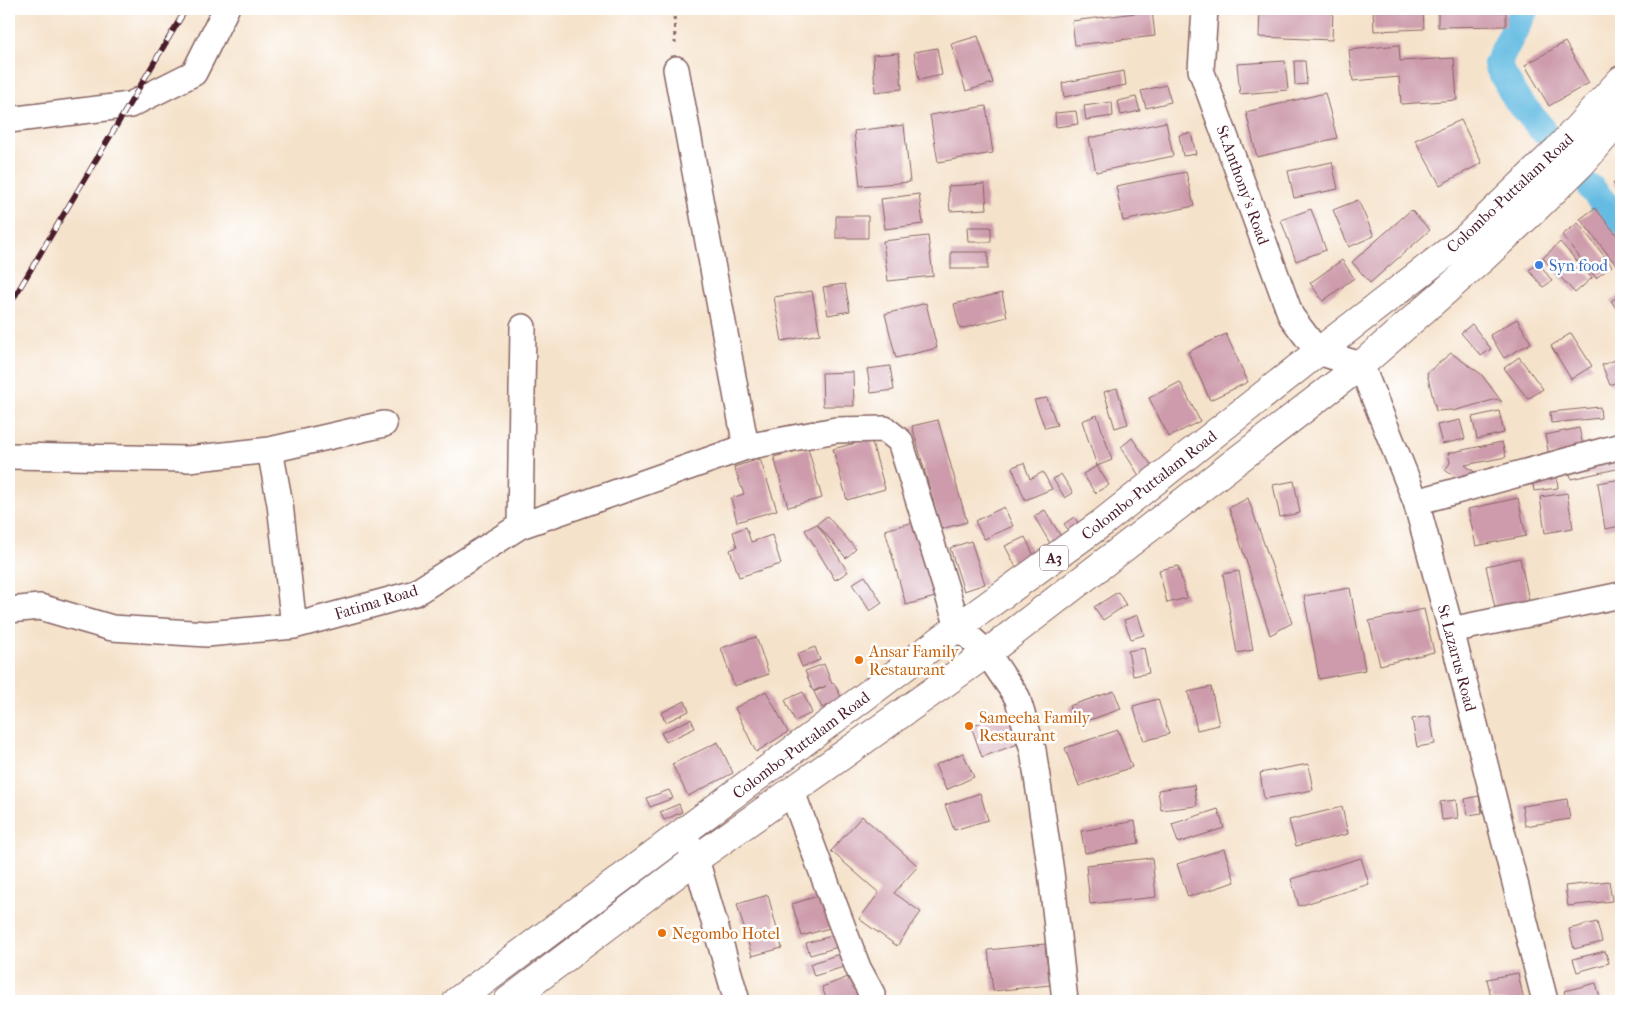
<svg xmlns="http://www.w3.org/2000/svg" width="1630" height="1010" font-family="'IM FELL French Canon',serif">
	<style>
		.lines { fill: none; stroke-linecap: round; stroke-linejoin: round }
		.canal { stroke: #65bce2; stroke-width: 28 }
		.building { fill: #cd9bab }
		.street-casing { stroke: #866363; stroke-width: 28 }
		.highway-casing { stroke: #866363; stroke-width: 30 }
		.path { stroke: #866363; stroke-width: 3; stroke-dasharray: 4 4; stroke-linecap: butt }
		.street { stroke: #fff; stroke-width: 25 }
		.highway { stroke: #fff; stroke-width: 28 }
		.rail-casing { stroke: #4a1f2b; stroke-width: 5.5 }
		.rail { stroke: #fff; stroke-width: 4; stroke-dasharray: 11; stroke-linecap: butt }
		.shop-dot { fill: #3f7fe0; stroke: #fff; stroke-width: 2 }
		.food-dot { fill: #e8710a; stroke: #fff; stroke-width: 2 }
		.labels { text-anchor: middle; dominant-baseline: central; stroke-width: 5; stroke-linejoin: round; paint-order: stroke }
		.shield { fill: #fff; stroke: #80626b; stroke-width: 1 }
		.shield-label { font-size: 15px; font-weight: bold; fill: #4a1f2b }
		.street-label { font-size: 16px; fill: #4a1f2b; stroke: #fff }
		.shop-label { font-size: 16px; fill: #366cbe; stroke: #fff; text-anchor: start }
		.food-label { font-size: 16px; fill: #c56008; stroke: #fff; text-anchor: start }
	</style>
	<rect width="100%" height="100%" fill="#fff"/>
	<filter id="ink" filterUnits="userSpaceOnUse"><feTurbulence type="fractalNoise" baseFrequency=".02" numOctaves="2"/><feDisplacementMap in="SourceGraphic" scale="10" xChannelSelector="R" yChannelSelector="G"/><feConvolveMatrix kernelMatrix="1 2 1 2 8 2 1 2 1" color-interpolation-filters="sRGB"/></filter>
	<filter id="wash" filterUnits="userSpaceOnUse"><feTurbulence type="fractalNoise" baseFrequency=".0096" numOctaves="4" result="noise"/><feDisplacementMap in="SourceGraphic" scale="20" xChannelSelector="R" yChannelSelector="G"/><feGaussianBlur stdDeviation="1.12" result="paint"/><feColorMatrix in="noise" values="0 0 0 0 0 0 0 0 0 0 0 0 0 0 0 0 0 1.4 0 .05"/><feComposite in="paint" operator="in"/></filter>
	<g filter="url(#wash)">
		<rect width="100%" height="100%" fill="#f5e2ca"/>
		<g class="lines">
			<!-- canal -->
			<path class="canal" d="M1525,9l-28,55 18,33 27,32
				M1592,189l29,34"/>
		</g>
		<g id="blocks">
			<!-- building -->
			<path class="building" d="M1260,9h73l-1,31 -73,-3z
				M1373,9h50l1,20 -50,2z
				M1438,9h68v17l-68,1z
				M1152,11l3,25 -80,9 -3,-24z
				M978,36l15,47 -27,8 -15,-47z
				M1565,42l24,41 -40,23 -24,-41z
				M1399,45l1,16 54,-3 3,42 -56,4 -2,-27 -46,4 -4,-31z
				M937,48l5,27 -23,5 -5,-28z
				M899,53l3,36 -27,3 -2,-37z
				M1285,61l3,29 -48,4 -3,-30z
				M1294,61h11l2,23 -12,1z
				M1124,71l2,14 -62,12 -2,-14z
				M1166,85l5,17 -25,6 -5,-17z
				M1325,93l12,45 -80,19 -11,-45z
				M1136,97l4,14 -19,4 -3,-14z
				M1112,102l1,14 -27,4 -2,-14z
				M986,106l7,47 -55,9 -8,-47z
				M1076,111l2,13 -22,3 -1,-14z
				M1461,120l21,43 -42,22 -25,-45z
				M1166,122l7,34 -77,16 -7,-34z
				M904,125l6,57 -50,4 -6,-55z
				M1191,133l5,21 -13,2 -4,-21z
				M1332,162l6,27 -44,9 -6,-27z
				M1186,172l8,34 -71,15 -7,-35z
				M1621,174v16l-8,-6z
				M985,184l2,25 -37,2 -2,-25z
				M919,194l4,30 -38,5 -4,-30z
				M1358,200l16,36 -25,11 -16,-37z
				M1595,208l26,32v31l-41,-52z
				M1311,209l15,41 -30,11 -15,-41z
				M1411,210l19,20 -60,53 -18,-21z
				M836,216h32v22h-32z
				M1578,223l34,43 -16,12 -34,-43z
				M967,227h24v15h-23z
				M928,236l5,40 -45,5 -5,-40z
				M1560,242l32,36 -17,15 -32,-35z
				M951,252h37v17h-37z
				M1342,260l12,18 -31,23 -13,-18z
				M1539,263l13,18 -9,6 -14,-17z
				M845,284l5,27 -22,4 -5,-28z
				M812,291l8,43 -38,7 -8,-44z
				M1002,293l5,24 -47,12 -6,-25z
				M1621,295v20l-10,-14z
				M926,303l11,45 -41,10 -11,-44z
				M1517,319l14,24 -27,15 -14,-23z
				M1472,324l19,25 -10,7 -20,-23z
				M1571,333l21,33 -21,13 -20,-33z
				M1226,334l22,48 -38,18 -22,-48z
				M1451,353l30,21 21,28 -5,-3 -44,12 -1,-1 -16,1 -9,-38z
				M1519,357l24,32 -15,10 -24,-31z
				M1621,358v22l-11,5 -8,-20z
				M890,366l4,24 -23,3 -4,-24z
				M853,372l1,34h-31l-1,-33z
				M1180,382l20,39 -31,16 -20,-39z
				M1117,388l11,36 -13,4 -11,-36z
				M1047,398l10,27 -12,3 -11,-28z
				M1600,407l1,11 -50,5 -1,-11z
				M1499,411l5,22 -27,6 -5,-22z
				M1097,415l15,45 -15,6 -15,-45z
				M938,420l29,102 -26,7 -29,-103z
				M1460,420l5,19 -23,5 -5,-19z
				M1579,428l5,21 -35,7 -4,-21z
				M1132,438l25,35 -14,9 -22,-35z
				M871,439l14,50 -38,11 -14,-51z
				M1502,442l4,15 -41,8 12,9 -9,12 -23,-16 5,-7 -2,-10z
				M808,448l14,50 -34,9 -14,-50z
				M1618,453l3,15 -50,11 -3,-15z
				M760,459l17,51 -40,12 -6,-24 13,-4 -10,-27z
				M1024,463l6,16 13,-7 9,17 -27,11 -13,-33z
				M1097,466l12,19 -14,8 -12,-19z
				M1061,474l12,19 -8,5 -12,-19z
				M1557,477l1,11 -24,3 -2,-12z
				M1621,479v47l-16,3 -7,-46z
				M1294,481l6,32 -20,4 -7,-32z
				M1567,493l6,35 -28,5 -5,-36z
				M1248,498l44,125 -22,12 -41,-127z
				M1518,498l8,38 -50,10 -8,-37z
				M1004,507l9,19 -29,13 -9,-18z
				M1045,510l17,28 -11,7 -17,-29z
				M827,516l29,33 -10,9 -29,-34 31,48 -13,8 -30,-50 12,-6z
				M1074,517l8,11 -10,7 -8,-11z
				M914,522l21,75 -29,8 -21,-75z
				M746,527l5,15 21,-7 9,29 -42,13 -9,-27 7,-3 -4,-15z
				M1025,537l10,21 -19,9 -11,-21z
				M971,541l14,43 -21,7 -14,-43z
				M1520,558l11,52 -34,7 -11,-51z
				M1178,566l9,32 -20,5 -8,-33z
				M1239,571l14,79 -16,3 -14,-79z
				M865,576l17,27 -12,8 -18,-27z
				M1350,588l15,82 -46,9 -15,-83z
				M1118,592l8,13 -23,15 -9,-13z
				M1424,609l10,43 -54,13 -11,-44z
				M1138,615l6,20 -13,4 -7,-19z
				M756,637l13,37 -35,12 -13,-38z
				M815,647l5,13 -18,7 -5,-13z
				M1144,648l5,25 -16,3 -5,-25z
				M824,664l8,20 2,-1 8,16 -20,9 -8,-16 12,-6 -13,5 -8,-20z
				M1211,687l8,38 -22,5 -9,-38z
				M766,691l22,41 -32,20 -21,-44z
				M1114,691l7,18 -46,16 -6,-19z
				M803,692l9,21 -17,8 -10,-21z
				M1158,699l11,35 -25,7 -11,-35z
				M685,701l4,10 -23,11 -5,-9z
				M1015,710l11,31 -44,16 -11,-31z
				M1430,716l5,28 -18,3 -5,-28z
				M691,719l4,9 -29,14 -5,-9z
				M1118,730l14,37 -53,19 -14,-38z
				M718,742l15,31 -45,23 -16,-32z
				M963,753l11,24 -28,13 -11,-25z
				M1308,764l5,26 -49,9 -4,-26z
				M1194,785l3,21 -36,4 -3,-20z
				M669,790l4,8 -23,9 -4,-9z
				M980,793l8,27 -34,10 -9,-25z
				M1479,796l3,17 -14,2 -3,-16z
				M1567,799l3,20 -45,7 -3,-20z
				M1456,800l2,18 -16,2 -2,-18z
				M679,804l3,8 -18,8 -4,-8z
				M1342,807l6,27 -52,12 -7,-26z
				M1218,809l6,19 -46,15 -6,-19z
				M862,816l56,50 -24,27 27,19 -24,34 -38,-27 20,-26 -48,-42z
				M1135,821l4,22 -54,10 -4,-22z
				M1224,849l11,33 -47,15 -11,-33z
				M1152,858l4,39 -66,7 -4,-39z
				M1361,858l8,26 -70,22 -8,-27z
				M1609,881l3,20 -44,5 -3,-20z
				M824,894l9,33 -31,9 -10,-32z
				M768,895l14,53 -30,8 -15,-52z
				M1597,922l5,20 -28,7 -5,-20z
				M842,933l3,12 -35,10 -4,-12z
				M1045,944l5,41 -57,6 -5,-41z
				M1605,951l4,12 -32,9 -4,-13z
				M842,953l5,13 -33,10 -4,-12z
				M1518,973l6,28h-32l-5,-22z
				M856,974l9,23 -10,4h-28l-5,-14z
				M1596,983l5,18h-34l-3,-10z"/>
		</g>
	</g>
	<g filter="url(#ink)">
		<use href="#blocks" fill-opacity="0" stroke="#866363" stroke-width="1"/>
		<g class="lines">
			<!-- street casing -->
			<g class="street-casing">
				<path id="street" d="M1205,9l-4,61 90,246 27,36 43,13 55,137 35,128 94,371
					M676,69l70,378
					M9,120l121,-15 64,-32 32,-64
					M270,450l10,54 14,122
					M9,456l179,3 82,-9 114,-26
					M1416,502l205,-56
					M520,526l3,-199
					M9,610l31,-3 72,21 95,6 87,-8 121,-33 105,-67 226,-79 90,-17 49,-1 15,12 58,186 29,26 30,44 16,53 18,122 14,129
					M1451,630l170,-35
					M792,792l66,176 14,26 -3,7
					M683,833l13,26 41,142"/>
			</g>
			<!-- highway casing -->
			<g class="highway-casing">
				<path id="highway" d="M457,1001l501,-374 144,-104 216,-171 148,-114 92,-89 63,-69
					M508,1001l188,-142 291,-206 374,-288 122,-107 51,-48 47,-46 40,-46"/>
			</g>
			<!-- path -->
			<path class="path" d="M674,9l1,34"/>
			<!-- street -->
			<use href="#street" class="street"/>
			<!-- highway -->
			<use href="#highway" class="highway"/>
			<!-- rail casing -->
			<g class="rail-casing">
				<path id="rail" d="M9,306l177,-297"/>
			</g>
			<!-- rail -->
			<use href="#rail" class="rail"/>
		</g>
	</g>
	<!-- markers -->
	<circle class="shop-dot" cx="1539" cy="265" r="5"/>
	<g class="food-dot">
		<circle cx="859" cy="660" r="5"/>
		<circle cx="969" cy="726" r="5"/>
		<circle cx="662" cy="933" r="5"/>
	</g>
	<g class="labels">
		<!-- shield labels -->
		<rect class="shield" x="1040" y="545.5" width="28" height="25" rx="4"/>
		<g class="shield-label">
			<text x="1054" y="558">A3</text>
		</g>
		<!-- street labels -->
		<g class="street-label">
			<text transform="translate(1243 185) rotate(70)">St.Anthony's Road</text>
			<text transform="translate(1510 193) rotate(-43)">Colombo-Puttalam Road</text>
			<text transform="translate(1149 485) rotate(-38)">Colombo-Puttalam Road</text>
			<text transform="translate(376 602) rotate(-17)">Fatima Road</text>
			<text transform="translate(1457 658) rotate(75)">St Lazarus Road</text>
			<text transform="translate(801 745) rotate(-37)">Colombo-Puttalam Road</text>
		</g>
		<!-- shop labels -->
		<g class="shop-label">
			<text x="1549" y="265">Syn food</text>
		</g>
		<!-- food labels -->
		<g class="food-label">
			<text x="869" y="651">Ansar Family<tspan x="869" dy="18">Restaurant</tspan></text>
			<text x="979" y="717">Sameeha Family<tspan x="979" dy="18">Restaurant</tspan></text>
			<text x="672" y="933">Negombo Hotel</text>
		</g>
	</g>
	<!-- margin -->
	<rect width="1630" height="1010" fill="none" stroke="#fff" stroke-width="30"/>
</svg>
